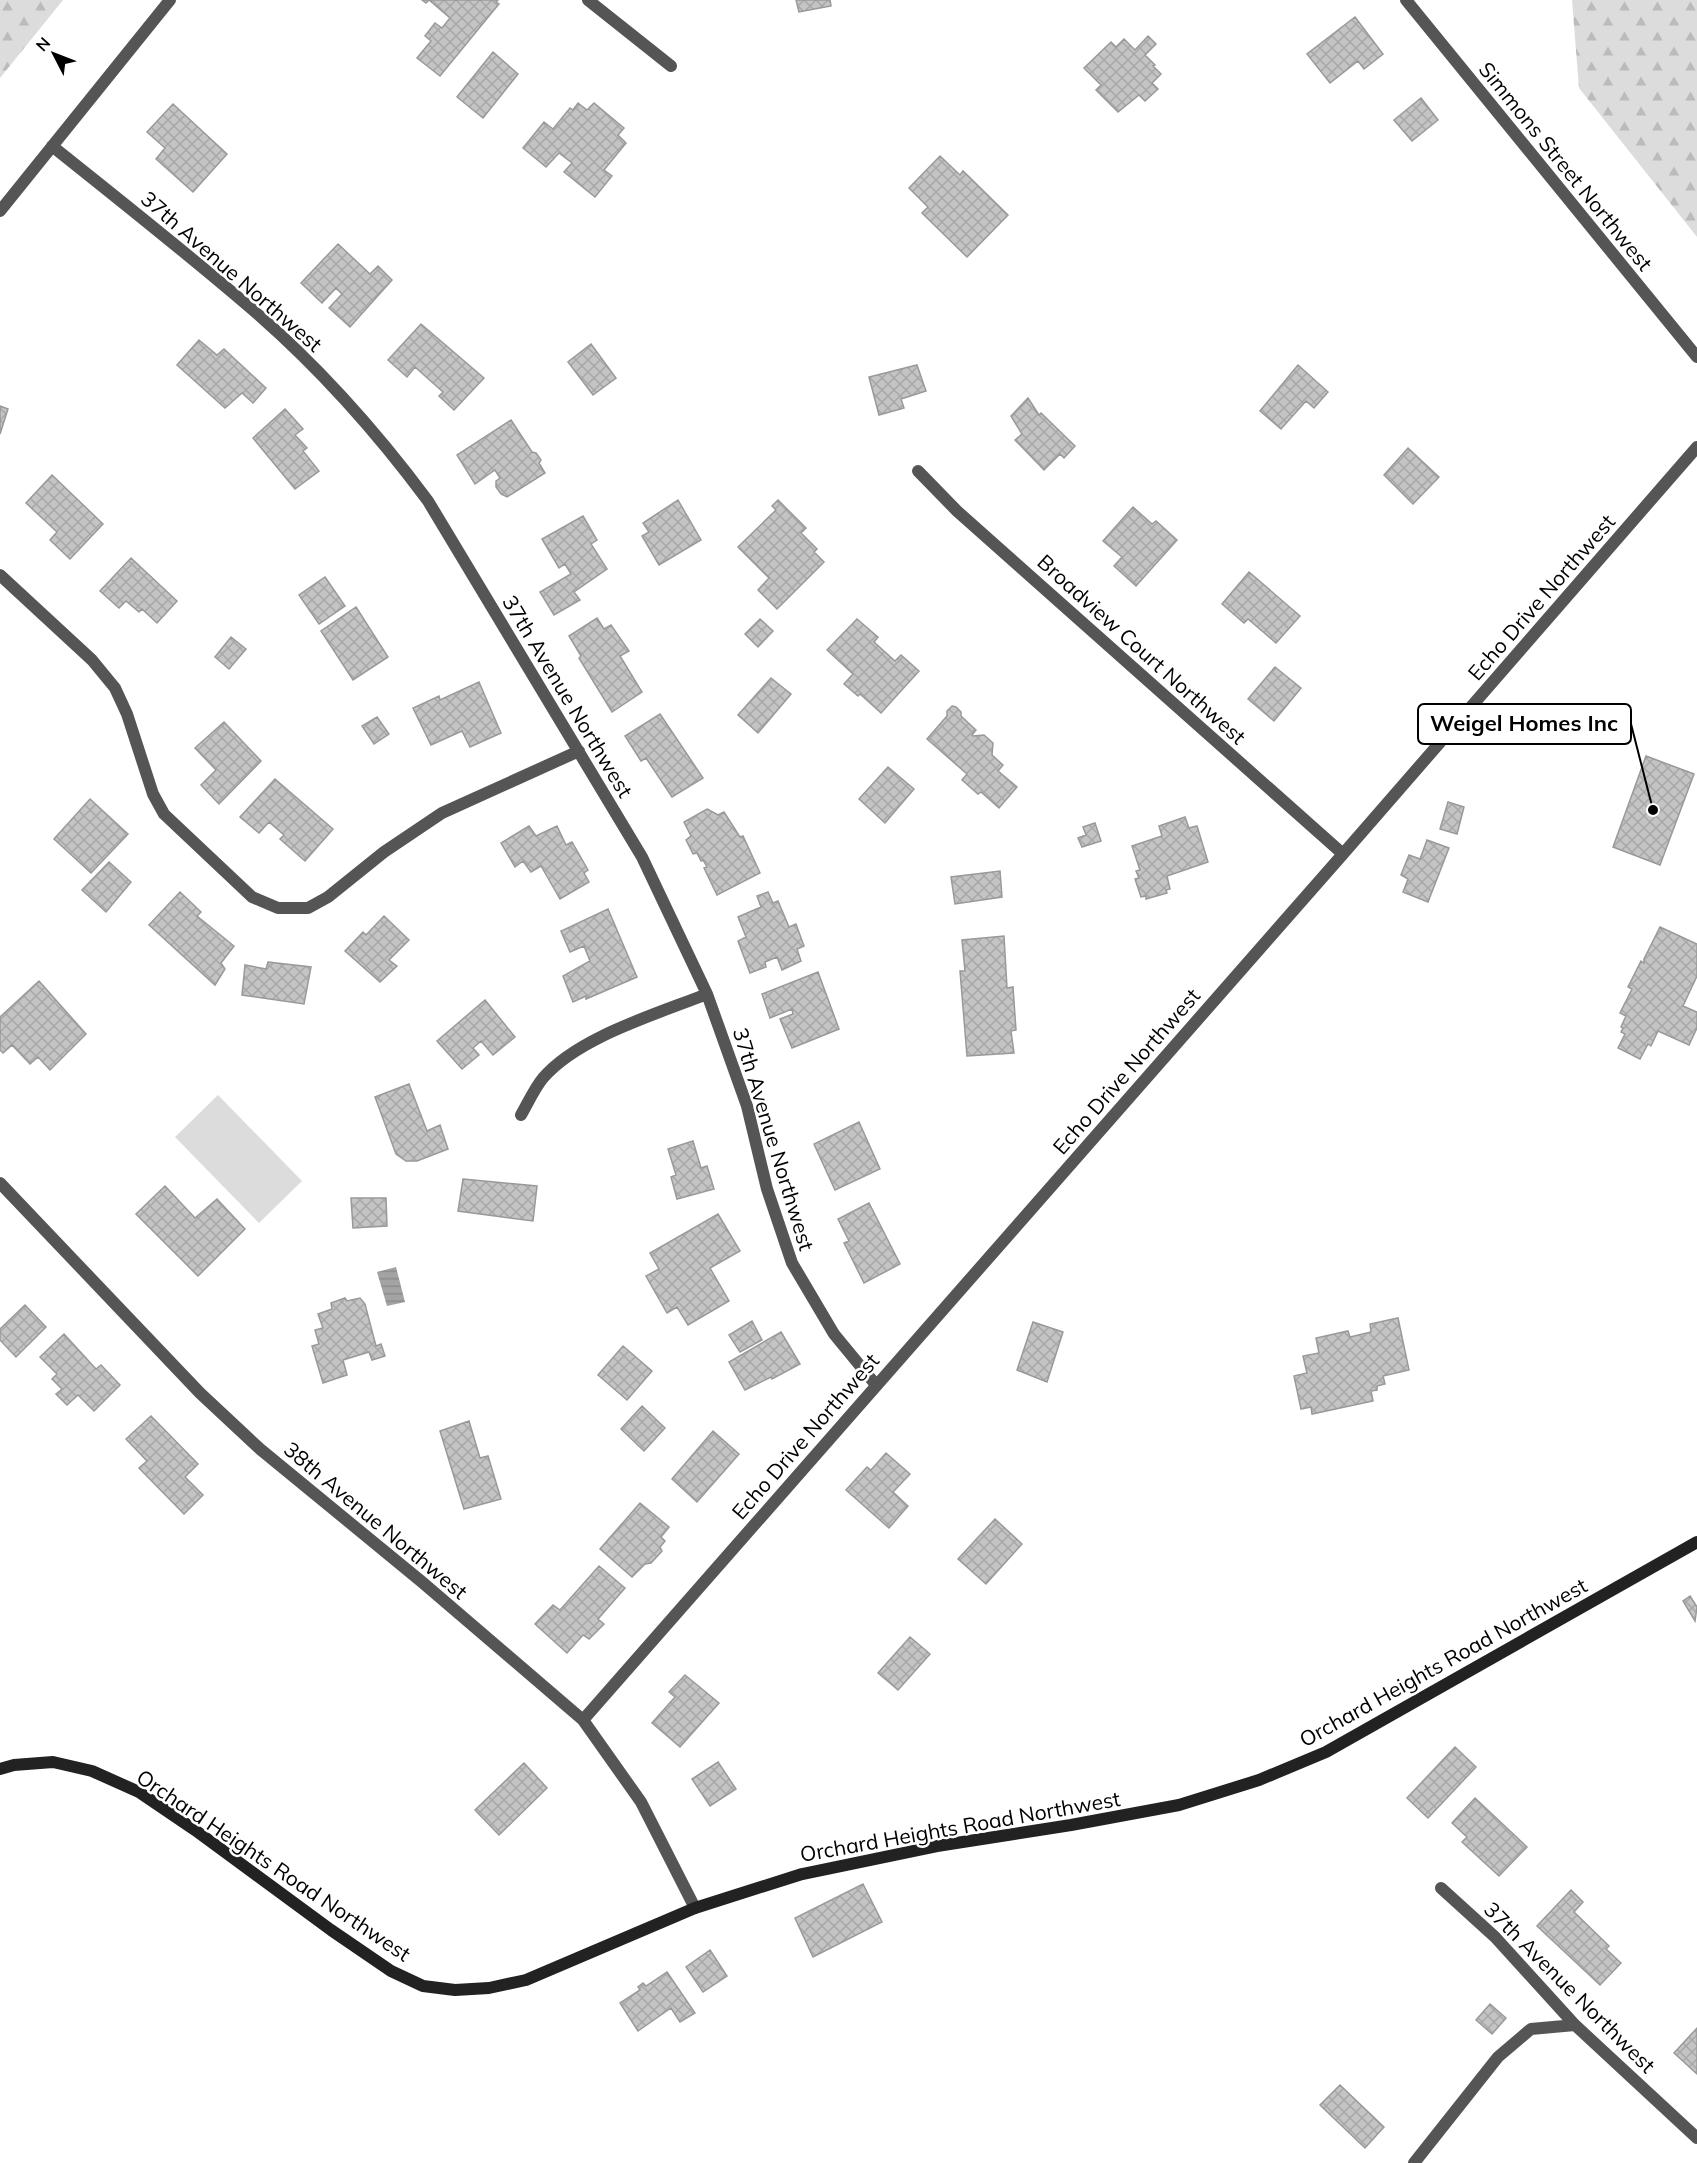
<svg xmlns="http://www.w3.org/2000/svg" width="1697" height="2163" font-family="Mulish,sans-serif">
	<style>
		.forest { fill: url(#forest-firs) }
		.park { fill: #dcdcdc }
		.water { fill: url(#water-rules) }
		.building { fill: url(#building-cross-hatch); stroke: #999; stroke-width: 1.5 }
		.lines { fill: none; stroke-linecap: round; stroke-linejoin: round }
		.street { stroke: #555; stroke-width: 12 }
		.secondary { stroke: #222; stroke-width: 12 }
		.labels { text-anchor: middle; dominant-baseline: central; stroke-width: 5; stroke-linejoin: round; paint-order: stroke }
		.street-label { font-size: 21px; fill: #000; stroke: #fff }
		.leader { fill: none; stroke: #000; stroke-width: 2 }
		.callout-dot { fill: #000; stroke: #fff; stroke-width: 2 }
		.callout { fill: #fff; stroke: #000; stroke-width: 2 }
		.callout-label { font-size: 22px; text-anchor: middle; font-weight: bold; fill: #000 }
	</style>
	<defs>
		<pattern id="forest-firs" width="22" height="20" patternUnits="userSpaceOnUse" patternTransform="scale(1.5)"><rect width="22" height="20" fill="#dcdcdc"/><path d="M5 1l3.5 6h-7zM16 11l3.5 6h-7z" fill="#bbb"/></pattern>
		<pattern id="water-rules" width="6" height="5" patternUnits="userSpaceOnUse" patternTransform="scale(1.5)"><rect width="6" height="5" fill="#a3a3a3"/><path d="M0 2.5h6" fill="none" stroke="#8b8b8b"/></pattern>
		<pattern id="building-cross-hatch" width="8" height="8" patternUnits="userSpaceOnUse" patternTransform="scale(1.5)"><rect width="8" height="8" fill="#c4c4c4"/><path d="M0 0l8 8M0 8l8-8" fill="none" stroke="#a7a7a7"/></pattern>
	</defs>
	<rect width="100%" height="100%" fill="#fff"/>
	<!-- forest -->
	<path class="forest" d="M0,0h63l-63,78z
		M1572,0h125v237l-118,-149z"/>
	<!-- park -->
	<path class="park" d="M218,1095l84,86 -43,42 -84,-86z"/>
	<!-- water -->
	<path class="water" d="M396,1267l9,35 -18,4 -10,-34z"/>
	<!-- building -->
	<path class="building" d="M422,0h76l-2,2 3,2 -59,72 -23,-18 14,-17 -6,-5 10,-13 7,5 8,-10 -21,-18 -3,3z
		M796,0h34l1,6 -32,6z
		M1355,17l28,37 -19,15 -6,-8 -28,22 -23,-29z
		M1148,36l8,8 -11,11 10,10 -2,1 8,8 -9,9 6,6 -13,12 -6,-6 -21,17 -22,-22 5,-5 -17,-17 27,-26 5,5 8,-8 11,11z
		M493,52l25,22 -35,44 -26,-21z
		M1421,98l17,22 -26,21 -18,-21z
		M578,103l9,7 7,-7 30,25 -6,7 8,8 -22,27 8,6 -17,21 -31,-25 8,-9 -13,-10 -13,14 -23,-19 21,-26 9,7 17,-21 3,2z
		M173,104l54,50 -34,38 -37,-33 9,-11 -18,-16z
		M940,156l20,19 3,-4 45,44 -41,42 -45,-44 6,-6 -19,-19z
		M338,244l32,30 8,-8 14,14 -42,47 -21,-19 13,-14 -6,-6 -14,15 -21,-20z
		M421,324l63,54 -30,32 -15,-14 4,-4 -28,-25 -8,10 -19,-17z
		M199,340l18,15 7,-6 42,39 -13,15 -11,-10 -17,15 -48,-43z
		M591,344l25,34 -23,17 -25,-33z
		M917,365l9,26 -25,8 3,9 -25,7 -10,-38z
		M1298,365l30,27 -14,16 -8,-7 -25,28 -21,-18z
		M1028,398l11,17 2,-2 34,33 -11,12 -4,-4 -16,16 -29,-30 7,-6 -11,-18z
		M0,406l8,3 -8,25z
		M285,409l18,20 -8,6 12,13 -4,3 16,20 -24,18 -42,-51z
		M511,420l21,32 4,1 5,7 -2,3 6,10 -38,24 -6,-3 -5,-7v-6l4,-3 -5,-8 -20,14 -18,-29z
		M1408,448l31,29 -26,27 -29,-29z
		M52,475l51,49 -33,35 -20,-19 7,-8 -31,-29z
		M678,500l23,40 -42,25 -17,-29 7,-4 -6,-9z
		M778,500l28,28 -5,5 16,16 -3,3 10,10 -47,47 -19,-19 11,-12 -31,-31 38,-37 -4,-4z
		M1133,507l19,17 4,-3 21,19 -41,46 -22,-20 8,-9 -19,-16z
		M583,516l14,24 -6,4 16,25 -33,23 6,8 -26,15 -14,-23 31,-18 -6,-10 -6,4 -17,-29z
		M131,558l46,43 -20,22 -15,-14 -3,3 -13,-11 -7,7 -19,-17z
		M1249,572l51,44 -24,27 -28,-24 -4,4 -22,-19z
		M325,577l20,29 -26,18 -20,-29z
		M356,607l32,50 -35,23 -32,-49z
		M597,618l7,11 7,-4 18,26 -9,5 22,36 -30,20 -33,-54 2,-2 -12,-20z
		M760,619l13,12 -15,16 -13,-13z
		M857,619l21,18 -4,5 21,19 6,-6 18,16 -38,42 -21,-19 -2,2 -14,-12 9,-10 -26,-24z
		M231,637l15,12 -17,20 -14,-12z
		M1275,667l26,21 -27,33 -26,-22z
		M771,678l20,16 -33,39 -20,-18z
		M479,682l22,51 -31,14 -8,-16 -31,14 -18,-37 26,-12 1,4z
		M952,706l4,1 5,5v4l15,14 -4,5 1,1 11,-1 9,8 -1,12 11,10 -5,6 19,16 -18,21 -18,-16 -3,2 -16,-14 5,-6 -40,-35 20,-23v-5z
		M660,714l43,64 -31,19 -26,-39 -5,3 -16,-25z
		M377,717l12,17 -15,10 -12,-18z
		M224,722l37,39 -42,43 -18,-19 15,-15 -21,-22z
		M1646,756l48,18 -34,91 -47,-18z
		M888,767l26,22 -29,34 -26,-24z
		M275,779l58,50 -28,32 -25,-22 4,-4 -15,-13 -10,11 -19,-16z
		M90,799l38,35 -37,39 -37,-34z
		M1448,802l16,5 -7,27 -17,-5z
		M707,809l11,6 6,-3 16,25 3,-1 17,37 -43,22 -13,-27 3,-1 -4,-7 -2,1 -4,-8 -4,1 -7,-14 5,-4 -7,-14z
		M1185,817l4,11 8,-2 11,36 -41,14 3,13 -4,1 1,3 -21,6v-3l-5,1 -6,-18 4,-1 -3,-7 4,-1 -8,-24 30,-10 -3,-10z
		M1095,823l6,18 -19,6 -4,-9 8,-3 -3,-8z
		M529,826l7,10 21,-10 9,19 6,-3 16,28 -4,3 5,9 -29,17 -19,-33 -10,6 -8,-11 -8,6 -14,-24z
		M1427,840l22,8 -21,54 -25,-10 5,-13 -7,-4 8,-20 11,4z
		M109,862l22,20 -25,30 -24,-22z
		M1000,871l2,26 -47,7 -4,-27z
		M180,892l21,20 -4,4 37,30 -13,17 4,6 -10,16 -66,-60z
		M768,892l5,11 5,-2 11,26 7,-3 8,22 -7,3 4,12 -19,9 -5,-13 -12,5 1,5 -16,6 -12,-32 8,-4 -8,-20 23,-10 -4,-11z
		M608,909l29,68 -51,22v-3l-13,6 -10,-26 27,-15 -6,-15 -14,6 -9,-21z
		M384,916l25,24 -20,20 8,6 -17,16 -35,-31 18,-19 3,3z
		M1660,927l37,17v32l-14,30 14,6v16l-8,17 -31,-14 -7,15 -3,-2 -8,15 -22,-11 7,-14 -4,-2 2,-4 -2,-1 5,-11 -6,-3 12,-24 -4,-2 13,-26 3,2v-4z
		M1004,936l3,52 6,-1 3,43 -5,1 3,22 -47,3 -7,-85h5l-3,-31z
		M268,962l43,5 -7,37 -62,-9 3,-30 21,4z
		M818,972l21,57 -47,19 -12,-29 13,-5 -1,-5 -22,9 -8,-24z
		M39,981l47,53 -36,36 -12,-13 -8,7 -18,-19 -9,8 -3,-3v-33z
		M485,1000l30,37 -22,18 -12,-14 -8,7 6,7 -17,14 -25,-28z
		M409,1084l18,47 13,-6 8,24 -31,12h-11l-10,-7 -21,-57z
		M859,1122l21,47 -45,21 -21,-46z
		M693,1141l8,27 6,-2 7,23 -37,10 -6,-22 5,-2 -8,-26z
		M463,1179l74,7 -4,35 -75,-10z
		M165,1186l30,32 22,-19 28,30 -47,47 -62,-62z
		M351,1198h35l1,28 -34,2z
		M869,1203l31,61 -36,19 -20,-40 5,-2 -11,-22z
		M718,1214l22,37 -30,17 19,33 -41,24 -11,-18 -10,6 -21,-37 13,-7 -9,-16z
		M345,1298l2,3 13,-3 5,6 11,42 5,-2 4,12 -13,4 -3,-8 -26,8 4,15 -24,8 -11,-37 7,-2 -4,-14 8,-2 -5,-14 14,-5 -1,-6z
		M25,1305l21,22 -30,30 -16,-17v-11z
		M1398,1318l11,52 -26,6 2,8 -8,2v4l-6,1 2,10 -61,13 -1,-7 -10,2 -7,-33 13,-3 -4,-17 16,-3 -3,-15 32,-7 2,6 21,-5 -1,-8z
		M752,1321l10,19 -22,12 -11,-17z
		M1033,1322l30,10 -16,50 -30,-12z
		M781,1332l19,32 -28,15 -1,-2 -26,13 -16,-28z
		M64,1334l32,35 5,-4 19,20 -26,26 -16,-16 -11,10 -11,-11 6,-5 -10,-10 5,-5 -17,-17z
		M623,1346l29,25 -25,29 -29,-25z
		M642,1406l23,22 -21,23 -23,-22z
		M151,1416l47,48 -13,13 18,18 -19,19 -45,-46 8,-7 -21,-22z
		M469,1421l11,37 8,-2 13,43 -37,10 -24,-78z
		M713,1431l26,23 -42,48 -25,-23z
		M886,1453l24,21 -17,18 15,14 -19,22 -43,-38 21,-23 4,3z
		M640,1503l29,24 -8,10 4,4 -5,6 2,4 -11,12 -6,1 -13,13 -32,-28z
		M995,1519l27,25 -36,40 -28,-25z
		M599,1566l26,22 -27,31 6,5 -15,15 -6,-4 -16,18 -32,-29 18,-19 7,5z
		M1690,1596l7,11 -2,14 -12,-20z
		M910,1637l20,17 -32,36 -20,-17z
		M685,1675l34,28 -39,44 -28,-24 23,-26 -6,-5z
		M1455,1747l21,20 -48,51 -21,-20z
		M718,1762l18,27 -26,17 -18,-27z
		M524,1763l23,25 -48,47 -24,-25z
		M1475,1798l52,49 -28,29 -37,-34 5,-5 -15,-14z
		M863,1884l19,38 -69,35 -18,-39z
		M1571,1890l12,12 -9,10 35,34 -3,3 15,14 -21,22 -63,-59z
		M710,1950l17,26 -24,16 -17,-25z
		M667,1972l28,41 -15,9 -9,-14 -33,23 -18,-28 20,-13 -2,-3 5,-4 3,3z
		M1490,2004l16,14 -14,16 -16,-14z
		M1697,2028v46l-23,-21z
		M1340,2085l44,42 -19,21 -45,-43z"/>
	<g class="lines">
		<!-- street -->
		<path class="street" d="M588,0l83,66
			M1406,0l291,357
			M52,146c65,52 131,104 194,158 67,57 130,127 182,197l214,356 65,137 40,112 20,83 25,74 42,71 42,51
			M0,211l170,-211
			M918,471l39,40 386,343
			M0,575l92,85 23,28 12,26 26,80 11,20 88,83 26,11h30l20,-11 56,-45 58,-39 137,-62
			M521,1115c7,-12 13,-26 22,-37 35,-41 114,-64 164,-84
			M0,1183l200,210 60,56 162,133 161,138 58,82 54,106
			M583,1720l760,-866 354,-407
			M1441,1888l54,49 80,88 122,113
			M1414,2163l84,-106 33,-28 44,-4"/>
		<!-- secondary -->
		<path class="secondary" d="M0,1769l14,-4 39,-3 39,9 47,21 56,38 136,100 60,41 32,15 32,4 34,-2 37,-8 169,-72 107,-34 135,-28 134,-21 108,-20 80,-25 67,-28 371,-210"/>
	</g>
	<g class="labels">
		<!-- street labels -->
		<g class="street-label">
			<text transform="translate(1566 166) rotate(51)">Simmons Street Northwest</text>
			<text transform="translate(232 271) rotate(41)">37th Avenue Northwest</text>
			<text transform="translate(1541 597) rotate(-49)">Echo Drive Northwest</text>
			<text transform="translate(1142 649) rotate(42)">Broadview Court Northwest</text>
			<text transform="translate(568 696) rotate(59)">37th Avenue Northwest</text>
			<text transform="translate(1126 1071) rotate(-49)">Echo Drive Northwest</text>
			<text transform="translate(774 1139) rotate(73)">37th Avenue Northwest</text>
			<text transform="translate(805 1436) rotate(-49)">Echo Drive Northwest</text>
			<text transform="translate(376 1520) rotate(40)">38th Avenue Northwest</text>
			<text transform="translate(1443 1662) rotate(-29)">Orchard Heights Road Northwest</text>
			<text transform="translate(960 1826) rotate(-10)">Orchard Heights Road Northwest</text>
			<text transform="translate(274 1865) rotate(34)">Orchard Heights Road Northwest</text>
			<text transform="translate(1570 1987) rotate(45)">37th Avenue Northwest</text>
		</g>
	</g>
	<!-- callouts -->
	<path class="leader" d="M1653 810L1631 724"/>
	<circle class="callout-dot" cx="1653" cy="810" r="6"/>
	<rect class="callout" x="1418" y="704" width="213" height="40" rx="6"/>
	<g class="callout-label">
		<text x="1524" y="731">Weigel Homes Inc</text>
	</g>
	<!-- north arrow -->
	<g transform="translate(54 54) rotate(312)" stroke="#ffffff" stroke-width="4.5" paint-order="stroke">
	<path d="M0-4.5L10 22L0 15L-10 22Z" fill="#000000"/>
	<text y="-9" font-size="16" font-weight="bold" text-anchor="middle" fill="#000000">N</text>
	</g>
</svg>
